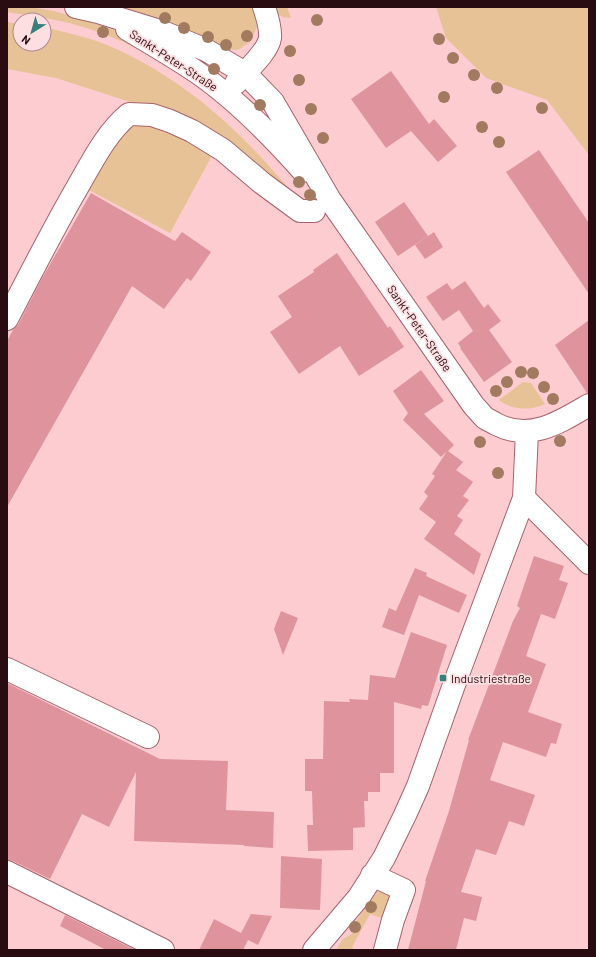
<svg xmlns="http://www.w3.org/2000/svg" width="596" height="957" font-family="Barlow,sans-serif">
	<style>
		.green { fill: #e7c296 }
		.building { fill: #df949d }
		.lines { fill: none; stroke-linecap: round; stroke-linejoin: round }
		.minor-casing { stroke: #a8626c; stroke-width: 24 }
		.minor { stroke: #fff; stroke-width: 22 }
		.tree { fill: #a17a60 }
		.poi-dot { fill: #367f7c; stroke: #ffdee1; stroke-width: 1.5 }
		.labels { text-anchor: middle; dominant-baseline: central; stroke-width: 3.5; stroke-linejoin: round; paint-order: stroke }
		.street-label { font-size: 12px; fill: #280c11; stroke: #ffdee1 }
		.poi-label { font-size: 12px; fill: #280c11; stroke: #ffdee1; text-anchor: start }
	</style>
	<rect width="100%" height="100%" fill="#fdccd1"/>
	<!-- green -->
	<path class="green" d="M7,7h22l25,4 52,16 21,8 43,31c-21,-11 -41,-23 -64,-31 -31,-13 -65,-18 -99,-23z
		M121,7h130l3,5 3,15 -7,15 -12,8 -12,-1 -59,-26z
		M273,7h14l4,11c-9,0 -14,-3 -18,-11z
		M436,7h153v148l-42,-55 -61,-22 -40,-40z
		M7,22l13,2v20h24v-17c24,6 48,11 70,21 78,35 136,92 188,157l-126,-91 -52,-14 -68,-22 -49,-9z
		M152,121l63,29 -45,83 -85,-45 10,-19 37,-46z
		M523,382l8,1 14,21c-13,7 -34,6 -46,-4z
		M380,887l13,8 -5,25 -18,-6 -18,33 2,3h-18l7,-11 10,-6 -3,-3z"/>
	<!-- building -->
	<path class="building" d="M391,71l38,53 5,-5 23,27 -19,16 -27,-31 -25,17 -35,-49z
		M539,150l50,73v71l-83,-122z
		M91,193l84,48 7,-9 29,20 -20,29 -4,-3 -23,31 -32,-23 -125,221v-166l6,-11 5,-5 23,-45z
		M404,202l24,34 -30,20 -23,-34z
		M434,232l9,15 -18,12 -10,-14z
		M337,253l51,75 2,-2 14,21 -45,29 -19,-30 -41,28 -29,-42 22,-15 -14,-21 36,-24 -1,-2z
		M465,281l19,27 4,-4 13,17 -12,9 23,32 -28,20 -24,-34h1l-3,-5 15,-12 -14,-21 -16,11 -17,-24 21,-14 5,7z
		M589,320v73h-2l-32,-48z
		M421,370l23,31 -20,13 30,31 -6,6 15,11 -7,8 17,12 -10,14 6,4 -12,16 6,4 -9,14 27,20 -7,21 -50,-36 12,-17 -17,-13 9,-13 -4,-4 11,-16 -3,-2 15,-23 -6,6 -38,-37 5,-7 -15,-22z
		M534,556l30,10 -5,14 9,3 -13,36 -14,-5 -15,42 20,8 -18,48 34,12 -6,20 -5,-1 -5,14 -43,-15 -13,38 45,15 -11,31 -15,-5 -13,34 -20,-6 -15,43 21,5 -6,24 -12,-3 -8,32h-48l18,-69h-1l24,-70 20,-71h-1l45,-119 7,-13 -3,-2z
		M415,568l12,5 -1,3 41,19 -8,18 -40,-18 -15,40 -22,-8 7,-19 7,3z
		M281,611l17,7 -15,37 -9,-26z
		M411,632l36,13 -19,61 -6,-1 -1,4 -27,-7v71h-14v19h-12v9h-4l1,26 -12,1v22l-45,1 -1,-26h6l-1,-34h-7v-32h18l1,-58 26,1 -1,-3 19,1 2,-25 25,3z
		M7,683l153,76 68,2 -2,49 48,2 -1,36 -29,-2v-1l-110,-4 2,-69 -27,55 -27,-13 -32,65 -37,-18 -6,-1z
		M281,856l41,3 -2,51 -40,-2z
		M251,914l21,2 -14,29 -10,-5 -5,10h-44l15,-31 27,14z
		M65,915l70,35h-29l-46,-24z"/>
	<g class="lines">
		<!-- minor casing -->
		<g class="minor-casing">
			<path id="minor" d="M76,7l22,5 65,20 43,18 39,23 28,29 57,98 144,206c4,4 7,8 11,12 3,2 8,4 11,6 34,18 64,-2 93,-19
				M127,29c23,14 48,28 71,44 39,27 73,62 105,98
				M236,83c9,-11 32,-31 34,-45 1,-10 -3,-22 -6,-31
				M7,319c23,-44 45,-88 70,-131 15,-26 29,-55 52,-74l23,1 18,6 22,10 31,19 39,33 38,28h14
				M524,498l65,65
				M7,669l141,68
				M7,872l156,78
				M372,875l32,15 -11,30 -8,30
				M314,950l45,-53 25,-39 21,-43 13,-29 37,-104 69,-184 3,-66"/>
		</g>
		<!-- minor -->
		<use href="#minor" class="minor"/>
	</g>
	<!-- trees -->
	<g class="tree">
		<circle cx="165" cy="18" r="6"/>
		<circle cx="317" cy="20" r="6"/>
		<circle cx="184" cy="28" r="6"/>
		<circle cx="103" cy="32" r="6"/>
		<circle cx="247" cy="36" r="6"/>
		<circle cx="208" cy="37" r="6"/>
		<circle cx="439" cy="39" r="6"/>
		<circle cx="226" cy="45" r="6"/>
		<circle cx="290" cy="51" r="6"/>
		<circle cx="453" cy="58" r="6"/>
		<circle cx="214" cy="69" r="6"/>
		<circle cx="474" cy="75" r="6"/>
		<circle cx="299" cy="80" r="6"/>
		<circle cx="497" cy="88" r="6"/>
		<circle cx="444" cy="97" r="6"/>
		<circle cx="260" cy="105" r="6"/>
		<circle cx="542" cy="108" r="6"/>
		<circle cx="311" cy="109" r="6"/>
		<circle cx="482" cy="127" r="6"/>
		<circle cx="323" cy="138" r="6"/>
		<circle cx="499" cy="142" r="6"/>
		<circle cx="299" cy="182" r="6"/>
		<circle cx="310" cy="195" r="6"/>
		<circle cx="521" cy="372" r="6"/>
		<circle cx="533" cy="373" r="6"/>
		<circle cx="507" cy="382" r="6"/>
		<circle cx="544" cy="387" r="6"/>
		<circle cx="496" cy="391" r="6"/>
		<circle cx="553" cy="399" r="6"/>
		<circle cx="560" cy="441" r="6"/>
		<circle cx="480" cy="442" r="6"/>
		<circle cx="498" cy="473" r="6"/>
		<circle cx="371" cy="907" r="6"/>
		<circle cx="355" cy="927" r="6"/>
	</g>
	<!-- markers -->
	<rect class="poi-dot" x="439" y="674" width="8" height="8" rx="2"/>
	<g class="labels">
		<!-- street labels -->
		<g class="street-label">
			<text transform="translate(174 60) rotate(33)">Sankt-Peter-Straße</text>
			<text transform="translate(420 328) rotate(55)">Sankt-Peter-Straße</text>
		</g>
		<!-- poi labels -->
		<g class="poi-label">
			<text x="451" y="678">Industriestraße</text>
		</g>
	</g>
	<!-- border -->
	<rect width="596" height="957" fill="none" stroke="#280c11" stroke-width="16"/>
	<!-- north arrow -->
	<g transform="translate(32 32) rotate(217)"><circle r="19" fill="#ffdee1" stroke="#a98a8e"/>
	<path d="M0-3L7 15L0 10L-7 15Z" fill="#367f7c"/>
	<text y="-6" font-size="11" font-weight="bold" text-anchor="middle" fill="#280c11">N</text>
	</g>
</svg>
